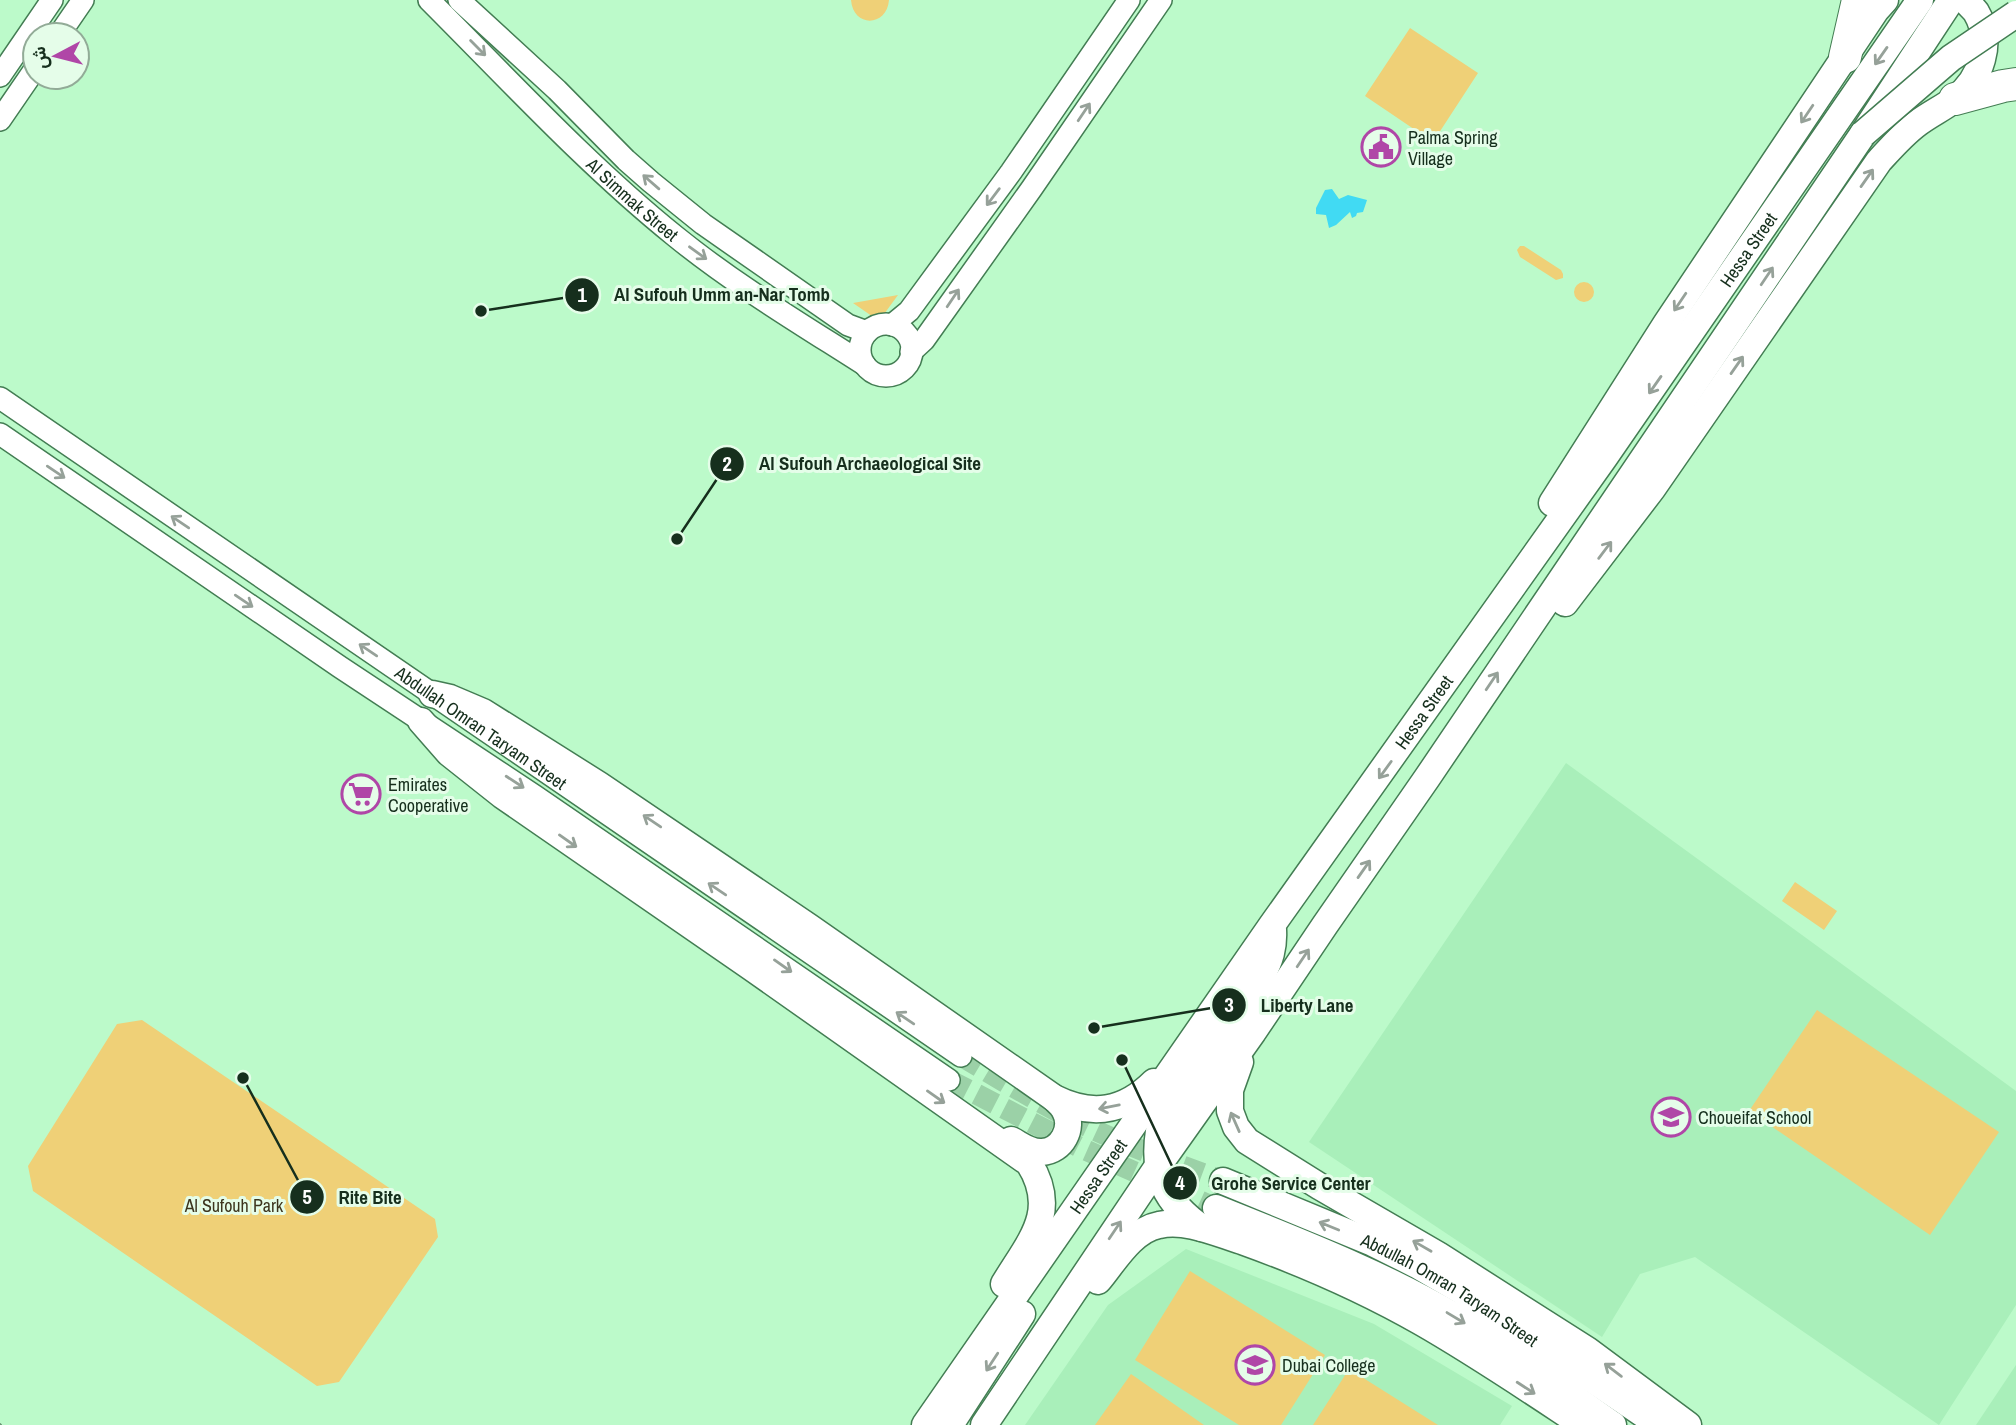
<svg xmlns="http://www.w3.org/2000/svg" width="2016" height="1425" font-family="'Archivo Narrow',Vazirmatn,sans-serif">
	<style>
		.built { fill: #a9efba }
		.green { fill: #efd077 }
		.water { fill: #41daf3 }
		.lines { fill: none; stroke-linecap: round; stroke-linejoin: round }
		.minor-tunnel { stroke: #9bd1a7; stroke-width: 21; stroke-dasharray: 21 10; stroke-linecap: butt }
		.minor-casing { stroke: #437d53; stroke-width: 24 }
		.major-casing { stroke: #437d53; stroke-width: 29 }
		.highway-casing { stroke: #437d53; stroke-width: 34 }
		.minor { stroke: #fff; stroke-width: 21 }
		.major { stroke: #fff; stroke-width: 26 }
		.highway { stroke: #fff; stroke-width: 32 }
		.tram { stroke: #699574; stroke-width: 2 }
		.major-bridge-casing { stroke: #437d53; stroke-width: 29; stroke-linecap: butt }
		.major-bridge { stroke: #fff; stroke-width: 26 }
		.oneway { stroke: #96a199 }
		.labels { text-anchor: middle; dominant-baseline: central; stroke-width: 6; stroke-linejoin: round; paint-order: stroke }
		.poi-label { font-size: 18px; fill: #162f1d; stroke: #e5fde9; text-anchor: start }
		.street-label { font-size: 18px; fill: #162f1d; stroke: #e5fde9 }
		.park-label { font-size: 18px; fill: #3d351e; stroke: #e5fde9 }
		.leader { fill: none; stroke: #162f1d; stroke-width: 2.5 }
		.callout-dot { fill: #162f1d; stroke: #e5fde9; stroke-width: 2.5 }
		.mark-label { font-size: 21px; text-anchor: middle; font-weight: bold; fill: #fff }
		.callout-label { font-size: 19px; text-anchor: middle; font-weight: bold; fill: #162f1d; stroke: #e5fde9; stroke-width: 6; stroke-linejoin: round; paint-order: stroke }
	</style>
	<rect width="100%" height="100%" fill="#bcfaca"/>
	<!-- built -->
	<path class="built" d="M1566,763l450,328v214l-77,120 -244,-168 -55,17 -38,63 -293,-195z
		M1186,1249l188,75 138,82 -12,19h-475l83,-120z
		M2016,1365v60h-40z"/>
	<!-- green -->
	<path class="green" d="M851,0h38c-2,27 -36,28 -38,0z
		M1410,28l68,45 -45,69 -68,-46z
		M1524,246l37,24 2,4v4l-7,2 -36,-23 -3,-7 3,-4z
		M1574 292a10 10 0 1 1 20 0a10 10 0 1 1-20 0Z
		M898,295l-19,26 -26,-18z
		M1795,882l42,29 -13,19 -42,-29z
		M1817,1010l182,122 -69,103 -181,-124z
		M142,1020l293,199 3,18 -99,145 -22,4 -284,-195 -5,-25 89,-142z
		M1190,1271l135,84 -44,70h-42l-104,-65z
		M1349,1369l89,56h-125z
		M1131,1374l73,51h-109z"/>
	<!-- water -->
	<path class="water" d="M1332,189l7,10 9,-4 19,5 -4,12 -6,1 -1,3 -4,2 -2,-6 -14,13 -7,3 -3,-13 -10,-1v-6l9,-18z"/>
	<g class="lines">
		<!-- minor-tunnel -->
		<path class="minor-tunnel" d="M961,1056c42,25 83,50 127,71 44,21 90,37 135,54
			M949,1080l132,68 135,60"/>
		<!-- minor casing -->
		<g class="minor-casing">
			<g id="minor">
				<path id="s1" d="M429,0c80,80 158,165 246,236 59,48 126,88 190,129"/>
				<path d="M459,0l98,90 69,70 25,22 52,42 145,101 19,7"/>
				<path d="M59,35l24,-35"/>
				<path d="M0,76l52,-76"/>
				<path d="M0,120l35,-51"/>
				<circle cx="886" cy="350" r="26"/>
				<path d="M892,325l17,-14 102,-139 118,-172"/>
				<path d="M911,352l13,-12 108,-152 129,-188"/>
				<path id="s2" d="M0,398l961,658"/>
				<path d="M0,434l340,233 195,129 414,284"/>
			</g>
		</g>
		<!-- major casing -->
		<g class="major-casing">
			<g id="major">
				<path d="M1552,503l114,-179 210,-314 9,-10"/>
				<path d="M1565,603l87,-114 227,-328c12,-13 24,-27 39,-38 12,-9 25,-15 37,-24 26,-20 39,-57 21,-87 -3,-4 -8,-8 -11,-12"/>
				<path d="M432,694l18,4 33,14 116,73 210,142 245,171c38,19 70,14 100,-16"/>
				<path d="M421,721l28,32 53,42 249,172 278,196c31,49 0,79 -25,121"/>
				<path d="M1240,1062l-10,28v21l6,16 11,14 72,45 119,69 149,95 101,75"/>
				<path d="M1011,1140c10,5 19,13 31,12 20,-1 32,-24 23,-41 -2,-5 -7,-9 -11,-13"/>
				<path id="s3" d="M1223,1181l150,62 44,22 43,25 198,134"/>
				<path d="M1216,1208c82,33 163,64 238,108 55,33 106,72 159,109"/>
				<path d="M1202,1228c-36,-25 -50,-53 -43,-97l103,-156c8,-15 12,-27 11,-45"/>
				<path d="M1098,1281c16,-19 34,-51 61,-56 27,-6 57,8 83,16 61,22 123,49 179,81 56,32 109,68 162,103"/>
				<path id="s4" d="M925,1425l347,-500 332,-467 316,-458"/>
				<path d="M950,1425l72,-111"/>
				<path d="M984,1425l174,-259 95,-134 72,-107 102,-147 436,-644 88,-134"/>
			</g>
		</g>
		<!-- highway casing -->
		<g class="highway-casing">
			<path id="highway" d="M1845,57l13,-57
				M1955,99l48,-13 13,-2"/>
		</g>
		<!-- minor -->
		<use href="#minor" class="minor"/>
		<!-- major -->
		<use href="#major" class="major"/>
		<!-- highway -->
		<use href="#highway" class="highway"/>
		<!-- tram -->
		<path class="tram" d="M0,1424l1,1"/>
		<!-- major-bridge casing -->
		<g class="major-bridge-casing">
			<path id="major-bridge" d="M1863,134l88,-76 65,-44"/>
		</g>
		<!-- major-bridge -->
		<use href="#major-bridge" class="major-bridge"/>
	</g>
	<!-- one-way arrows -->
	<defs><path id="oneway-shaft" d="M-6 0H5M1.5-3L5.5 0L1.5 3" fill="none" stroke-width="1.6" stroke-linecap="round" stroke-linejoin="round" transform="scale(1.75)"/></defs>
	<g class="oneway">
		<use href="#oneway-shaft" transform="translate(478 48) rotate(45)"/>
		<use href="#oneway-shaft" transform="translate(1881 56) rotate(125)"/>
		<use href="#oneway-shaft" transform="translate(1084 112) rotate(-56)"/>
		<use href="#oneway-shaft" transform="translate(1807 114) rotate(124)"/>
		<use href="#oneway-shaft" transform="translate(1867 178) rotate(-55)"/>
		<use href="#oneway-shaft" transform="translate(651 182) rotate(-139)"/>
		<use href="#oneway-shaft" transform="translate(993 197) rotate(127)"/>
		<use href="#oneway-shaft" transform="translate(698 253) rotate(36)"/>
		<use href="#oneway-shaft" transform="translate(1767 276) rotate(-56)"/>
		<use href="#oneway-shaft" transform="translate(953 298) rotate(-56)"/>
		<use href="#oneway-shaft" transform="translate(1680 302) rotate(124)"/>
		<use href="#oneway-shaft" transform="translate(1737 365) rotate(-55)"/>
		<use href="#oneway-shaft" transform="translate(1655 385) rotate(125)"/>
		<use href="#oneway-shaft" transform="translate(56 472) rotate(34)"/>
		<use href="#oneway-shaft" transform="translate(180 522) rotate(-146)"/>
		<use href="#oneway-shaft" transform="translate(1605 550) rotate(-53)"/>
		<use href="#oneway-shaft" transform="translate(244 601) rotate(34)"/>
		<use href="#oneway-shaft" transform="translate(368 650) rotate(-146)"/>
		<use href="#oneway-shaft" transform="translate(1492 681) rotate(-56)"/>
		<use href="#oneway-shaft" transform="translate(1385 770) rotate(126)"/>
		<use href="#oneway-shaft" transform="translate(515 782) rotate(33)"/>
		<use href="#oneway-shaft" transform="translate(652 821) rotate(-146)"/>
		<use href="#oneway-shaft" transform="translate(568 841) rotate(35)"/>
		<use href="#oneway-shaft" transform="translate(1364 869) rotate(-55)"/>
		<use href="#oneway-shaft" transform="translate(717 889) rotate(-146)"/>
		<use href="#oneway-shaft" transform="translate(1303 958) rotate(-56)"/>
		<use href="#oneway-shaft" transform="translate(783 966) rotate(35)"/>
		<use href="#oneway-shaft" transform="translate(905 1018) rotate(-146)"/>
		<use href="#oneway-shaft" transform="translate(936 1097) rotate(35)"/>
		<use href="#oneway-shaft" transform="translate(1109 1107) rotate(169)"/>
		<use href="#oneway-shaft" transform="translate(1235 1122) rotate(-114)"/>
		<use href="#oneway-shaft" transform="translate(1329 1226) rotate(-158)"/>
		<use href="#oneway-shaft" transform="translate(1115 1230) rotate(-56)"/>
		<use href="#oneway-shaft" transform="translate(1422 1246) rotate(-150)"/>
		<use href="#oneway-shaft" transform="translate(1456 1318) rotate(31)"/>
		<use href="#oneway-shaft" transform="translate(992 1362) rotate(123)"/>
		<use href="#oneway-shaft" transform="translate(1613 1370) rotate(-143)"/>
		<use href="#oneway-shaft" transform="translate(1526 1388) rotate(33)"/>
	</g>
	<!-- icons -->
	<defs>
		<g id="civic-ring" transform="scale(2.0125)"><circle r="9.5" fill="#e5fde9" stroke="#b046a7" stroke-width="1.5"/><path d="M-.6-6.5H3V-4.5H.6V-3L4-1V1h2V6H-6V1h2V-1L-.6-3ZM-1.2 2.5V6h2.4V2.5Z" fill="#b046a7"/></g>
		<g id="supermarket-ring" transform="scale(2.0125)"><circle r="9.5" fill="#e5fde9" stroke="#b046a7" stroke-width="1.5"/><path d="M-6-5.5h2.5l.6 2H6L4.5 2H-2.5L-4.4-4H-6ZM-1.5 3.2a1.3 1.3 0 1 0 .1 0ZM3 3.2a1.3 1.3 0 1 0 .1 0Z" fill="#b046a7"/></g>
		<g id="school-ring" transform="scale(2.0125)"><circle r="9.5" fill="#e5fde9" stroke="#b046a7" stroke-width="1.5"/><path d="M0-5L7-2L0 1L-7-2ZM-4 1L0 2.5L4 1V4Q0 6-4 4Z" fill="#b046a7"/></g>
	</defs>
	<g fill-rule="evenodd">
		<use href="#civic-ring" x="1381" y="147"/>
		<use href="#supermarket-ring" x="361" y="794"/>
		<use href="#school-ring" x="1671" y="1117"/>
		<use href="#school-ring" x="1255" y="1365"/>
	</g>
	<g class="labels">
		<!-- poi labels -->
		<g class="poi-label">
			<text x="1408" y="137">Palma Spring<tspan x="1408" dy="21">Village</tspan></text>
			<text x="388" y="784">Emirates<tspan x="388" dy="21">Cooperative</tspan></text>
			<text x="1698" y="1117">Choueifat School</text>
			<text x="1282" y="1365">Dubai College</text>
		</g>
		<!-- street labels -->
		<g class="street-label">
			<text stroke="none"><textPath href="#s1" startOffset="285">Al Simmak Street</textPath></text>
			<text stroke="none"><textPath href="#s4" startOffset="1435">Hessa Street</textPath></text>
			<text stroke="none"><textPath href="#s4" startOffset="870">Hessa Street</textPath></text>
			<text stroke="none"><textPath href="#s2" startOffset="583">Abdullah Omran Taryam Street</textPath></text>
			<text stroke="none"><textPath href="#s4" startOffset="303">Hessa Street</textPath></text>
			<text stroke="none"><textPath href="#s3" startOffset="252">Abdullah Omran Taryam Street</textPath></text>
		</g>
		<!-- park labels -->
		<g class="park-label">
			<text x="234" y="1205">Al Sufouh Park</text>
		</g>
	</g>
	<!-- callouts -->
	<path class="leader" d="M481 311L582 295M677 539L727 464M1094 1028L1229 1005M1122 1060L1180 1183M243 1078L307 1197"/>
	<g class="callout-dot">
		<circle cx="481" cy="311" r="7"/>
		<circle cx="677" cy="539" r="7"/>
		<circle cx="1094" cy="1028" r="7"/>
		<circle cx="1122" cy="1060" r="7"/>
		<circle cx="243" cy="1078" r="7"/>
		<circle cx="582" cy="295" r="18"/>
		<circle cx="727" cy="464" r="18"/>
		<circle cx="1229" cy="1005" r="18"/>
		<circle cx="1180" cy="1183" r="18"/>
		<circle cx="307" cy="1197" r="18"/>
	</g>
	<g class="mark-label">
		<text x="582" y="302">1</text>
		<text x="727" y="471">2</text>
		<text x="1229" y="1012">3</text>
		<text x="1180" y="1190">4</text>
		<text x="307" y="1204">5</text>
	</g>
	<g class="callout-label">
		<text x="722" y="301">Al Sufouh Umm an-Nar Tomb</text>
		<text x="870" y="470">Al Sufouh Archaeological Site</text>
		<text x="1307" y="1012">Liberty Lane</text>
		<text x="1291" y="1190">Grohe Service Center</text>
		<text x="370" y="1204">Rite Bite</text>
	</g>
	<!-- north arrow -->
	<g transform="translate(56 56) rotate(263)"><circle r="33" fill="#e5fde9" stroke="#92ab97" stroke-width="2"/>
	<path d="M0-5L12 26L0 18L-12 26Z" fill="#b046a7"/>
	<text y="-10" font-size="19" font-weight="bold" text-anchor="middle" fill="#162f1d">ش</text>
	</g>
</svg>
